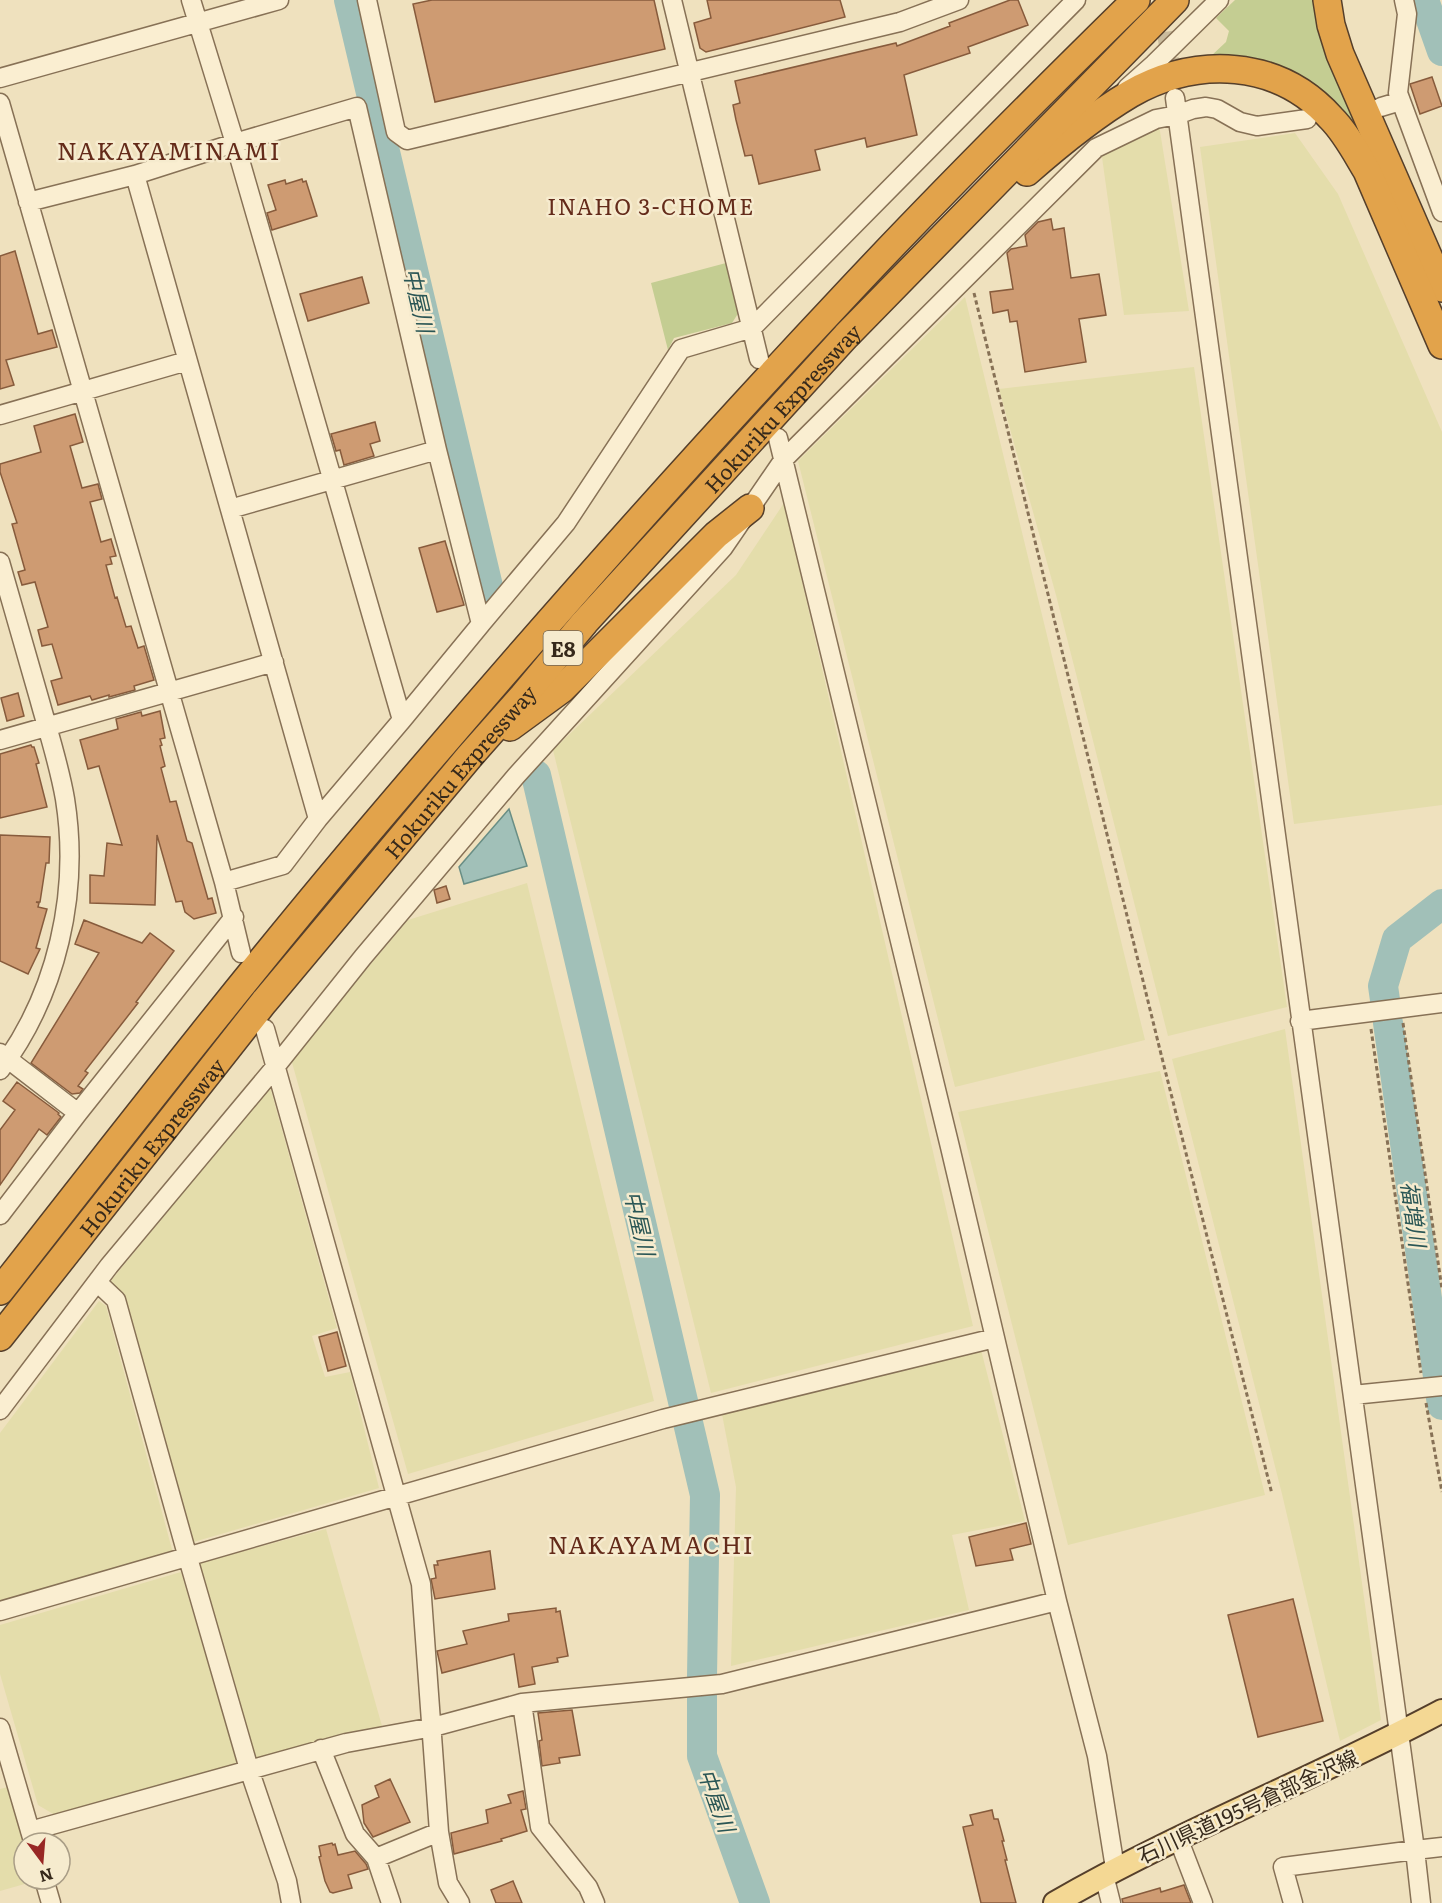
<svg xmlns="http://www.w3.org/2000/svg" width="1442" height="1903" font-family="Literata,'Noto Sans JP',serif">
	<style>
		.farmland { fill: #e4ddab }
		.green { fill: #c4cd92 }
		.water { fill: #a1c0b8; stroke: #698e85; stroke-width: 1.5 }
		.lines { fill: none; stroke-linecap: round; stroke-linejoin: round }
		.river { stroke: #a1c0b8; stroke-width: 30 }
		.building { fill: #ce9b72; stroke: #875b3c; stroke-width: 1.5 }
		.minor-tunnel { stroke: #cabc9d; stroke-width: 18; stroke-dasharray: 18 9; stroke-linecap: butt }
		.minor-casing { stroke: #877156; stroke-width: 21 }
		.major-casing { stroke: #553f2b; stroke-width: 26 }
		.highway-casing { stroke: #553f2b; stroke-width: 30 }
		.path { stroke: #877156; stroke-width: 3; stroke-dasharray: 4.5 3; stroke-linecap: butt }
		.minor { stroke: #faeed1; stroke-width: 18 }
		.major { stroke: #f4d894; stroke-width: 22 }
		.highway { stroke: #e2a34b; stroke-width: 27 }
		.labels { text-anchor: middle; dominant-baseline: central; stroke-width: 5; stroke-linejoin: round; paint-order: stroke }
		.shield { fill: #f6ebce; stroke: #706351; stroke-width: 1.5 }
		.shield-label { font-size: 20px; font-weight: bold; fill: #36291b }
		.street-label { font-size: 21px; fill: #36291b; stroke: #f6ebce }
		.neighbourhood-label { font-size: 22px; letter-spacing: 1.5px; fill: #642b1a; stroke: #f6ebce }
		.water-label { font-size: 22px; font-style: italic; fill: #2a5655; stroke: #f6ebce }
		.quarter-label { font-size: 24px; letter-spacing: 1.5px; fill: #642b1a; stroke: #f6ebce }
	</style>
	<rect width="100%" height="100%" fill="#efe1be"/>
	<!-- farmland -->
	<path class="farmland" d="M1159,125l30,186 -65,4 -23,-165z
		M1295,133l43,61 104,238v373l-148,19 -94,-677z
		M965,297l180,743 -190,47 -157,-626z
		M1194,367l93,640 -119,29 -112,-441 -57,-206z
		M784,503l189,823 -262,67 -158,-643 183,-175z
		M527,883l127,518 -246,73 -117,-415 117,-139z
		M1285,1029l96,691 -41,21 -58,-247 -110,-435z
		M1160,1071l105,424 -197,50 -110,-433z
		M270,1087l67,241 -25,8 13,41 25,-5 29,116 -189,55 -80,-261z
		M99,1301l7,5 67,247 -173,50v-170z
		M980,1346l45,175 -73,14 17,75 -238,56 5,-179 -15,-78z
		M326,1529l56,197 -127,32 -56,-195z
		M181,1572l56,191 -182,52 -17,-10 -38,-131v-49z
		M8,1787l16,56v36h11v2l-35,10v-102z"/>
	<!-- green -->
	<path class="green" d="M1235,0h81l27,94 15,37 -126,-75h-21l15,-14 3,-11 -13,-13z
		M726,263l13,49 -7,11 -58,15 -6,12 -17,-67z"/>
	<!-- water -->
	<path class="water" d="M509,809l18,57 -63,18 -5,-17z"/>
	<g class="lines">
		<!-- river -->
		<path class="river" d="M349,0l142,599
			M1424,0l18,51
			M536,775l169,720 -3,182
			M1385,1000l-2,-14 14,-47 45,-35
			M1388,1023l54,382
			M702,1692v64l53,147"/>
	</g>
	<!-- building -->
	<path class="building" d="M432,0h222l11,49 -230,53 -22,-98z
		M707,0h133l5,17 -139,35 -6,-4 -6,-25 17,-5z
		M1010,0h8l10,25 -60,22 2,6 -66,22 13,60 -50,12 -2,-9 -50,12 5,20 -61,14 -7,-29 -7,1 -9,-36 -3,-15 7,-2 -5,-22 161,-38 1,3 53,-20 -1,-3z
		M1432,77l10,29 -22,8 -10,-30z
		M302,179l1,3 3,-1 11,35 -45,14 -5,-17 9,-3 -8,-25 17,-5 1,4z
		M1051,219l2,11 11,-2 7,50 28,-4 7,41 -27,4 7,43 -61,10 -8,-51 -7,1 -2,-12 -15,3 -3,-21 23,-3 -6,-36 4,-4 16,-3 -2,-11 13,-13z
		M15,251l23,83 14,-4 5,17 -51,13 8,25 -14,4v-133z
		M362,277l7,26 -61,18 -8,-27z
		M75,414l8,28 -13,4 12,42 16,-4 4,15 -12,3 11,40 10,-3 5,17 -6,1 2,7 -6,1 9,33 2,-1 9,30 5,-1 7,22 6,-2 10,34 -20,6 1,4 -26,7v-2l-17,5 -2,-4 -32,9 -7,-24 11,-3 -10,-34 -10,2 -4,-16 10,-3 -13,-45 -13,3 -4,-13 7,-2 -13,-46 5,-1 -17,-51v-8l41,-12 -7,-26z
		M375,422l5,19 -10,3 4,12 -30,9 -4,-15 -4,1 -5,-17z
		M445,541l19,64 -27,7 -18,-64z
		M18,693l6,23 -17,5 -6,-23z
		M160,711l5,27 -5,1 2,6 -2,1 5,20 -4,2 9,34 6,-1 11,40 5,2 16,56 4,-1 4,15 -22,6 -9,-7 -3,-11 -6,1 -19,-67 -2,70 -65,-2v-28l14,1 3,-33 15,2 -23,-79 -11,3 -8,-29 38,-11 -2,-10 25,-7 1,4z
		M31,745l1,2h2l5,16 -3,1 11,43 -47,11v-64z
		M0,835l50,2 -1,26h-3l-6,39h-4l3,1 -1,4 9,2 -11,39 4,1 -12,25 -28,-13z
		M446,886l4,13 -13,4 -3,-13z
		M84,920l58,23 8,-10 24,18 -38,51 2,1 -53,68 3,2 -10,13 5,3 -3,4 -8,1 -41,-31 68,-110 -24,-9z
		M17,1082l42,31 -1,1 3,3 -14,18 -8,-6 -39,56v-55l15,-20 -12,-9z
		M337,1332l9,34 -18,5 -9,-34z
		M1026,1523l5,21 -21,5 3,11 -37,6 -7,-29z
		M490,1551l5,38 -60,10 -4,-20 5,-1 -2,-13h4l-1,-4z
		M1293,1599l30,122 -65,16 -30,-122z
		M556,1608v4l4,-1 8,45 -11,2 1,4 -26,5 3,17 -16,3 -5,-33 -72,19 -5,-22 30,-7 -4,-13 46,-10 -1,-7z
		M572,1710l8,45 -21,3 1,5 -18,3 -3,-25 3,-1 -4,-27z
		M390,1779l20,43 -37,15 -9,-14 -2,-18 17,-8 -4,-11z
		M523,1791l3,18 -5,1 6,21 -26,8 1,2 -48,13 -3,-21 37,-10 -2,-13 25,-7 -3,-8z
		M992,1810l2,9h4l6,22h-2l5,19h-2l11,43h-35l-18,-76 10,-2 -3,-10z
		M332,1843l1,2 2,-1 3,11 17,-4 11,13 2,5 -20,6 4,13 -19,5 -3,-1 -5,-11 -6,-24 2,-1 -2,-10z
		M513,1881l9,22h-26l-5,-13z
		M1184,1885l7,18h-68l-1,-4 38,-11 1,4z"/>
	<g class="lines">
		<!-- minor-tunnel -->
		<path class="minor-tunnel" d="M1162,5l12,82"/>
		<!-- minor casing -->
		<g class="minor-casing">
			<path id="minor" d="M191,0l44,143 167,577
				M367,0l29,132 11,8 493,-118 59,-22
				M672,0l87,359
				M1404,0l3,14 -9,79 44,119
				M0,78l279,-78
				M1127,88l27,-24 65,-64
				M1175,98l240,1752 27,-3
				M0,103l224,779 17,71
				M1381,107l20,-6
				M135,175l183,644
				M28,202l107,-27 100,-32 122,-36 80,343 44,174 -79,96 -84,99 -35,46 -59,17
				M0,415l187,-54
				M778,438l172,709 107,454 40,155 18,112
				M230,509l207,-59
				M0,562c13,45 26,90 39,136 9,33 20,66 26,101 15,94 -8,195 -65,271
				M481,624l85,-101 115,-174 71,-21 324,-328
				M0,740l274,-78
				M1300,1021l142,-18
				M265,1029l156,555 18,248 9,51 12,20
				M0,1053l78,60
				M0,1215l78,-102 156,-196
				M97,1282l19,18 72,258 61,211 38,112 4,22
				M1353,1395l89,-9
				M0,1410l109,-144 167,-200 87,-109 153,-181 207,-228 61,-89 312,-311 60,-29 21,-4 16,-6 13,-2 11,2 23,13 17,4 50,-7
				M0,1611l663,-192 332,-81
				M522,1703l18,124 48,60 7,16
				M0,1728l33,113
				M321,1749l34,85 21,24
				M30,1831l316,-88 87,-16 89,-24 200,-19 335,-83
				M1178,1838l25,65
				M1104,1875l7,28
				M44,1879l7,24
				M391,1903l-15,-45 63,-26
				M1293,1903l-10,-36 132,-17 6,53"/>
		</g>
		<!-- major casing -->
		<g class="major-casing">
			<path id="major" d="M1055,1903c125,-72 259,-124 387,-192"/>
		</g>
		<!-- highway casing -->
		<g class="highway-casing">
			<g id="highway">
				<path d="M1327,0l4,25 9,29 102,234"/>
				<path d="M1027,172c33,-29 66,-56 103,-78 67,-38 148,-35 201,24 15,15 25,35 36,53l75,174"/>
				<path d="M510,727l52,-38 154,-154 34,-27"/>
				<path d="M0,1291c126,-161 252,-323 385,-479 147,-173 298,-344 454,-510 96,-103 196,-203 297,-302"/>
				<path id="s1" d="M0,1337l264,-335 205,-245 54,-61 62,-74 261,-286 329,-336"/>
			</g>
		</g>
		<!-- path -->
		<path class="path" d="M974,293l186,757 112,444
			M1403,1023l39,266
			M1371,1029l50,344
			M1426,1403l16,89"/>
		<!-- minor -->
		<use href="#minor" class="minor"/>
		<!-- major -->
		<use href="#major" class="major"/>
		<!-- highway -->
		<use href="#highway" class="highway"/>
	</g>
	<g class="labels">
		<!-- shield labels -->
		<rect class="shield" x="543.5" y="631" width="39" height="34" rx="4.5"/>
		<g class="shield-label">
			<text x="563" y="648">E8</text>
		</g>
		<!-- street labels -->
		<g class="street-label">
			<text stroke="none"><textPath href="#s1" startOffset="1215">Hokuriku Expressway</textPath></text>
			<text stroke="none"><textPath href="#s1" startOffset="729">Hokuriku Expressway</textPath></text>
			<text stroke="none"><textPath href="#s1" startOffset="243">Hokuriku Expressway</textPath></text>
			<text transform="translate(1247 1805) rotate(-25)">石川県道195号倉部金沢線</text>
		</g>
		<!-- neighbourhood labels -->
		<g class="neighbourhood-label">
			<text x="651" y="205">INAHO 3-CHOME</text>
		</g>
		<!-- water labels -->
		<g class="water-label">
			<text transform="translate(420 300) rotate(77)">中屋川</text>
			<text transform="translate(1415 1214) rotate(82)">福増川</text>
			<text transform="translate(641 1223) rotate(77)">中屋川</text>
			<text transform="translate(718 1800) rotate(70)">中屋川</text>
		</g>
		<!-- quarter labels -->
		<g class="quarter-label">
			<text x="169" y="149">NAKAYAMINAMI</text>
			<text x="651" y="1543">NAKAYAMACHI</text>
		</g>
	</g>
	<!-- north arrow -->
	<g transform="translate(42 1861) rotate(164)"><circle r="28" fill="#f6ebce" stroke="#a99d86" stroke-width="1.5"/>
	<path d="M0-4.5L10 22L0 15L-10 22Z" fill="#982725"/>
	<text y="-9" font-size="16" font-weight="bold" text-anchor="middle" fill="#36291b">N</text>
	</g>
</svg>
